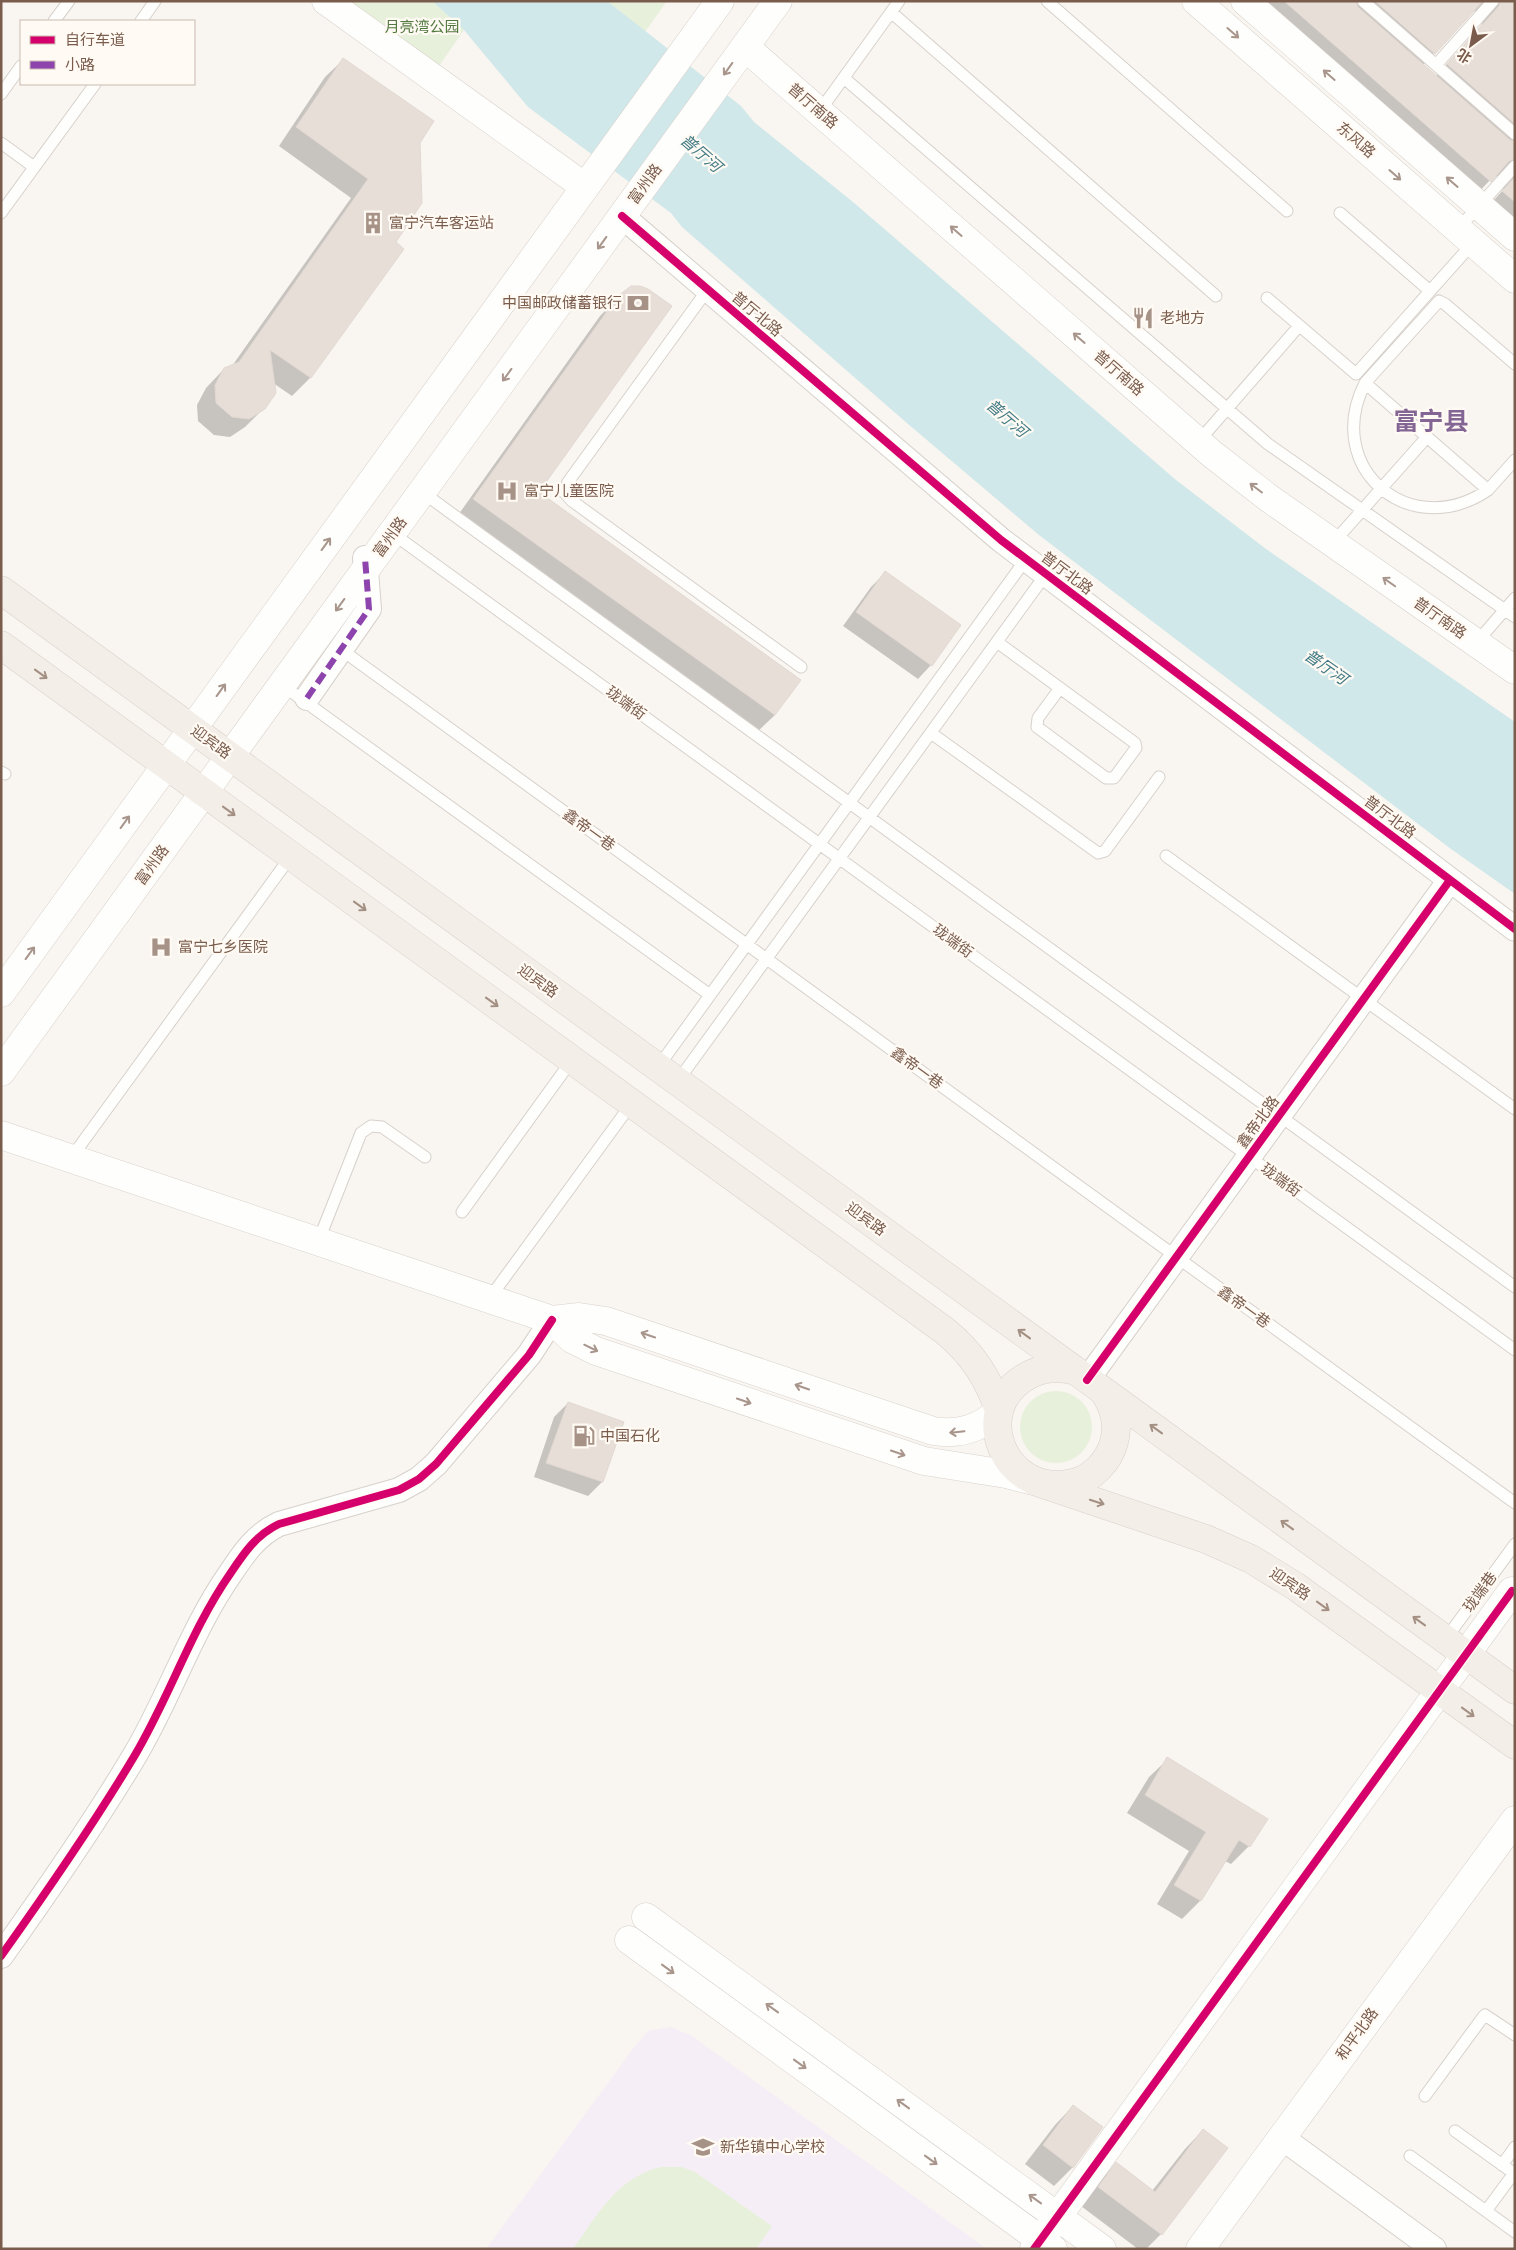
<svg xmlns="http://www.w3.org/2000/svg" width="1516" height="2250" font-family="Raleway,'Noto Sans SC',sans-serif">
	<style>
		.education { fill: #f6eef6 }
		.green { fill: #e7f0db }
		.water { fill: #d0e8ea }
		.shadow { fill: #0003; fill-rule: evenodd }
		.building { fill: #e6ded7; stroke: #e2d8d2 }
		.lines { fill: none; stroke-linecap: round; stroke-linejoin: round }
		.service-casing { stroke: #d7d1cb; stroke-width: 13 }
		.minor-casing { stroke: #d7d1cb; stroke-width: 26 }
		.tertiary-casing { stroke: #d7d1cb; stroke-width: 29 }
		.secondary-casing { stroke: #d9d2cb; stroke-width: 29 }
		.primary-casing { stroke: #dad1cc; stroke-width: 29 }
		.service { stroke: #fefefd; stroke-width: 11 }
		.minor { stroke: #fefefd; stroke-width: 24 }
		.tertiary { stroke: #fefefd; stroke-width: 28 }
		.secondary { stroke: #fefefd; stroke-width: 28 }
		.primary { stroke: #f3eee8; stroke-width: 28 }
		.quiet { stroke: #8e44ad; stroke-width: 6; stroke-dasharray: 12 6; stroke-linecap: butt }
		.cycleway-casing { stroke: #fffaf3; stroke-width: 11 }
		.cycleway { stroke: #d6006c; stroke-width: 8 }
		.oneway { stroke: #a8958b }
		.oneway2 { stroke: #a48f83 }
		.labels { text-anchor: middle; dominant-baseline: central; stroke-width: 4.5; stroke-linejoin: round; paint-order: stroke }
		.park-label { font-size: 15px; fill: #537a41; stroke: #fffaf3 }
		.street-label { font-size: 15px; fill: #7a5c4d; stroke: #fffaf3 }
		.poi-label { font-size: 15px; fill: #7a5c4d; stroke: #fffaf3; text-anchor: start }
		.water-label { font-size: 16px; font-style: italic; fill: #437c86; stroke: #fffaf3 }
		.town-label { font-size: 25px; font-weight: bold; fill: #846695; stroke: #fffaf3 }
	</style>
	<rect width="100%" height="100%" fill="#f9f5f0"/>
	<!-- education -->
	<path class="education" d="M671,2027l21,9 295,213h-501l149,-203 13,-15z"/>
	<!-- green -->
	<path class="green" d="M344,1h88l32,29 -27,39z
		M607,1h60l-22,31z
		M1020 1427a36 36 0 1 1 72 0a36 36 0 1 1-72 0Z
		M660,2167h22l13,5 77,54 -16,23h-183c25,-35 43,-70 87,-82z"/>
	<!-- water -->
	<path class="water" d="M432,1h175l134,105 13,16 99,80 323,278 90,69 249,173v172l-64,-45 -412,-314 -131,-111 -226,-197 -11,-14 -143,-106 -64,-77z"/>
	<!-- shadow -->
	<path class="shadow" d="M1250,1h265v236l-30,-27 18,-20 1,-7 -3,-5 -4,-2 -5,2 -20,21zM1475,11l5,3 3,7 -2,5 -45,50 -13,-11 48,-52z
		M344,59l75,84 -24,100 7,6 -92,129 -18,18 -19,-13 -9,25 -19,19 -15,10 -16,-2 -16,-14 -1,-16 9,-17 18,-19 8,-3 119,-168 -72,-52 46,-69z
		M619,297l-81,195 237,223 -19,18 -300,-215 144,-202z
		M885,573l46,92 -13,14 -75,-53 28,-39z
		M568,1403l54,19 -20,60 -14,14 -54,-19 20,-60z
		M1168,1759l81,87 -18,18 -6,-3 -25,40 -18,18 -25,-15 32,-53 -62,-38 22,-36z
		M1073,2106l28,22 -29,40 -18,18 -29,-22 30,-39z
		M1203,2130l-42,104 -15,15h-8l-57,-43 17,-24 18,-18 36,27 33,-42z"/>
	<!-- building -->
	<path class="building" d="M1284,1h72l2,6 152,133 5,1v18l-6,2 -18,21z
		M1375,1h108l-48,53z
		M1500,1h15v123l-68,-60 52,-58z
		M343,58l91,63 -14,22 2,60 -26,39 8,7 -93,129 -41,-28 6,43 -11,16 -16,10 -17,-2 -16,-14 -1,-18 9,-17 15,-6 129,-183 -72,-52z
		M1515,177v25l-13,-11z
		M631,286h9l8,3 24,17 -133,186 262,188 -26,35 -302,-216 145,-203z
		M885,571l76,54 -29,41 -76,-54z
		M568,1402l56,20 -21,60 -57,-19z
		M1167,1757l101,62 -18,28 -11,-7 -38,61 -27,-16 32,-53 -61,-37z
		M1073,2105l30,22 -30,41 -30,-23z
		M1203,2129l25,19 -66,87 -64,-48 18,-25 39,30z"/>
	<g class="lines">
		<!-- service casing -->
		<g class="service-casing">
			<path id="service" d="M1047,1l240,210
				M1363,1l152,133
				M891,12l325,284
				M54,21l15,-20
				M141,21l14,-20
				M1436,65l57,-64
				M844,78l424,366 247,173
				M1,94l20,-28
				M819,112l80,-111
				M1,143l33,24
				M1,213l94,-129
				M1340,213l90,78
				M1458,229l57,-63
				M708,289l-140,193 -4,10 8,9 229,166
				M1267,298l89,76 117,-131
				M1515,364l-70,-60 -6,-3 -74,82 123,107 27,-30
				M1365,383c-43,85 45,160 123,107
				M1198,442l101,-116
				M422,492l1093,795
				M392,533l1123,817
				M1333,543l94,-106
				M997,642l138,101 1,5 -22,30h-8l-69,-51 1,-9 22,-30
				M1476,643l39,-45
				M339,648l1176,855
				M282,685l428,310
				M931,733l167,120 7,-2 54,-74
				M1,772l4,2
				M1166,856l349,253
				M658,1067l368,-508
				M677,1082l369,-508
				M71,1158l220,-302
				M462,1212l110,-152
				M318,1242l43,-109 10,-7 11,1 43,30
				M489,1299l143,-196
				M1445,1640l70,-96
				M1425,2096l58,-79 2,-2 30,20
				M1455,2131l60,43
				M1410,2156l105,76
				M1502,2165l13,-18
				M1486,2211l28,-38"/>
		</g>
		<!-- minor casing -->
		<g class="minor-casing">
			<path id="minor" d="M622,216l379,324 514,389
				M307,698l62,-89 -4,-51
				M1087,1380l363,-500
				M1,1956c47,-66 93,-132 134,-201 35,-59 56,-125 95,-181 14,-21 26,-39 49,-50l120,-34 20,-11 17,-15 93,-109 23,-35
				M1281,2137l153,112"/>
		</g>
		<!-- tertiary casing -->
		<g class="tertiary-casing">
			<path id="tertiary" d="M326,1l259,186
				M745,47l467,407 58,45 245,171
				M646,1917l456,332
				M629,1940l424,309
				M1034,2249l478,-658
				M1200,2249l315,-429"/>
		</g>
		<!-- secondary casing -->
		<g class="secondary-casing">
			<path id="secondary" d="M1196,1l319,278
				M1245,1l270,236
				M1,993l719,-992
				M1,1072l777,-1071
				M1,1135l551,185 27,-3 27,4 327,110c26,4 47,-2 66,-20
				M552,1320l20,19 24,12 328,110 82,13 28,7"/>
		</g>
		<!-- primary casing -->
		<g class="primary-casing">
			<path id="primary" d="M1,590l1514,1100
				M1,645l944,686c27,22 44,47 54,80
				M1076,1371c-15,-4 -31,-4 -45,3 -64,31 -29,125 42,109 19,-4 36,-22 41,-41 5,-18 0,-35 -10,-50
				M1034,1481l172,58 45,20 44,27 220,159"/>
		</g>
		<!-- service -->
		<use href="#service" class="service"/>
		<!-- minor -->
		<use href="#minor" class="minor"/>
		<!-- tertiary -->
		<use href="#tertiary" class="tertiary"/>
		<!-- secondary -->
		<use href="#secondary" class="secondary"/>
		<!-- primary -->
		<use href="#primary" class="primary"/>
		<!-- quiet -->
		<path class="quiet" d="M307,698l62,-89 -4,-51"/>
		<!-- cycleway casing -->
		<g class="cycleway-casing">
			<path id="cycleway" d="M622,216l379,324 514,389
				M1087,1380l363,-500
				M1,1956c47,-66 93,-132 134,-201 35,-59 56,-125 95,-181 14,-21 26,-39 49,-50l120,-34 20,-11 17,-15 93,-109 23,-35
				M1034,2249l478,-658"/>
		</g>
		<!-- cycleway -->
		<use href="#cycleway" class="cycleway"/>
	</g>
	<!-- one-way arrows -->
	<defs><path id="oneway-shaft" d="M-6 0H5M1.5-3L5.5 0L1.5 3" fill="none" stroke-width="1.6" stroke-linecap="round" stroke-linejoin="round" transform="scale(1.25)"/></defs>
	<g class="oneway">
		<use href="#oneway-shaft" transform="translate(1233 33) rotate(41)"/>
		<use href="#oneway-shaft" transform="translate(728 69) rotate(126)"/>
		<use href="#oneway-shaft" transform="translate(1329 75) rotate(-139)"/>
		<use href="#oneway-shaft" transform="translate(1395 175) rotate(41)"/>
		<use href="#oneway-shaft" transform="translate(1452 182) rotate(-139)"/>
		<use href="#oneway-shaft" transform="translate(956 231) rotate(-139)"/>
		<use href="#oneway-shaft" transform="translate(602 243) rotate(126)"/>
		<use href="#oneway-shaft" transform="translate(1079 338) rotate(-139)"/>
		<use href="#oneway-shaft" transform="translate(507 375) rotate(126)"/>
		<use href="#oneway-shaft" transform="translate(1256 488) rotate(-143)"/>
		<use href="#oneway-shaft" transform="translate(326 544) rotate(-54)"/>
		<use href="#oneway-shaft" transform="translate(1389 582) rotate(-145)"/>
		<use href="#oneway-shaft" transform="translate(340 605) rotate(126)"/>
		<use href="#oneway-shaft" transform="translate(221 690) rotate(-54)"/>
		<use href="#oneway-shaft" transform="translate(125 822) rotate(-54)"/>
		<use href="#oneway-shaft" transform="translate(30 953) rotate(-54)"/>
		<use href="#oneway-shaft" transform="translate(648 1335) rotate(-161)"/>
		<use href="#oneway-shaft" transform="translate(591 1348) rotate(26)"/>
		<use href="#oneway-shaft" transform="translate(802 1387) rotate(-161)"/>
		<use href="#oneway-shaft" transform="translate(744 1401) rotate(19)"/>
		<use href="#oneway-shaft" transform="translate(957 1432) rotate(174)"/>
		<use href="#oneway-shaft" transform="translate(898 1453) rotate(19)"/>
		<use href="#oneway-shaft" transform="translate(668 1969) rotate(36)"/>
		<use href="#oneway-shaft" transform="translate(772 2008) rotate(-144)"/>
		<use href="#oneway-shaft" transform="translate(800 2064) rotate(36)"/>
		<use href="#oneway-shaft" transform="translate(903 2104) rotate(-144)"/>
		<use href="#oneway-shaft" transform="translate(931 2160) rotate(36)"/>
		<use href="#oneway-shaft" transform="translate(1035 2199) rotate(-144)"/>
	</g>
	<g class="oneway2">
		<use href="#oneway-shaft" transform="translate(41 674) rotate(36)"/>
		<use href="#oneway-shaft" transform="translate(229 811) rotate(36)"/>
		<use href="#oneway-shaft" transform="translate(360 906) rotate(36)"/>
		<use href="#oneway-shaft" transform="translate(492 1002) rotate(36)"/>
		<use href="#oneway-shaft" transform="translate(1024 1334) rotate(-144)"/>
		<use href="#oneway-shaft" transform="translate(1156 1429) rotate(-144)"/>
		<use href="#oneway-shaft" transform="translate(1097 1502) rotate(18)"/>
		<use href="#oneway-shaft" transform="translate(1287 1525) rotate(-144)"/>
		<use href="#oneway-shaft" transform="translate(1323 1606) rotate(36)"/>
		<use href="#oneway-shaft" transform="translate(1419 1621) rotate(-144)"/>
		<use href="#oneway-shaft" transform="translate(1468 1712) rotate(36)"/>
	</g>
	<!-- icons -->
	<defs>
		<g id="building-bare" transform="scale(1.725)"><path d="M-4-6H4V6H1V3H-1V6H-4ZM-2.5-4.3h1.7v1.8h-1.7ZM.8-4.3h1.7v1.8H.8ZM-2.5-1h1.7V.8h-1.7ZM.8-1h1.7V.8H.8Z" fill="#a69286" stroke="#fffaf3" stroke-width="2.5" paint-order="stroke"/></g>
		<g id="bank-bare" transform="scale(1.725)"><path d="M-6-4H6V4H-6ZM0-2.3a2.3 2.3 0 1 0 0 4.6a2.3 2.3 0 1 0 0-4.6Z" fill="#a69286" stroke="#fffaf3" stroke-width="2.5" paint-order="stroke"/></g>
		<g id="restaurant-bare" transform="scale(1.725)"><path d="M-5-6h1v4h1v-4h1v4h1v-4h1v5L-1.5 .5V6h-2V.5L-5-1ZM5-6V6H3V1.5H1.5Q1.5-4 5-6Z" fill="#a69286" stroke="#fffaf3" stroke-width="2.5" paint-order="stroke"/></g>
		<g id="hospital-bare" transform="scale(1.725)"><path d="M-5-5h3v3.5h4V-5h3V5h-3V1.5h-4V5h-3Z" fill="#a69286" stroke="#fffaf3" stroke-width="2.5" paint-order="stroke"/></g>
		<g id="fuel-bare" transform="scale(1.725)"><path d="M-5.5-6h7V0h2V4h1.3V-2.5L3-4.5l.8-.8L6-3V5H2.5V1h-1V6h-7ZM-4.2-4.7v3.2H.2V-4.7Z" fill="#a69286" stroke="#fffaf3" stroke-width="2.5" paint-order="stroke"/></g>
		<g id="school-bare" transform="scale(1.725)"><path d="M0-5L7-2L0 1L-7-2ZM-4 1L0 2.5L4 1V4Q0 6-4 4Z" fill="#a69286" stroke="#fffaf3" stroke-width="2.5" paint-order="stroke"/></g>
	</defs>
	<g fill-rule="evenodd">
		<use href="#building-bare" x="373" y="223"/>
		<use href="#bank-bare" x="638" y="303"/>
		<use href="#restaurant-bare" x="1143" y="318"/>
		<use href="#hospital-bare" x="507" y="491"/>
		<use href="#hospital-bare" x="161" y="947"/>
		<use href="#fuel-bare" x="584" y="1436"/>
		<use href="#school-bare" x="703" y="2147"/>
	</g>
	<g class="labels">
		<!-- park labels -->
		<g class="park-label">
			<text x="422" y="27">月亮湾公园</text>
		</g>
		<!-- street labels -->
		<g class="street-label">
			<text transform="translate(813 106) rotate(41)">普厅南路</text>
			<text transform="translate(1356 140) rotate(41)">东风路</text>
			<text transform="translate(645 184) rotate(-54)">富州路</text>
			<text transform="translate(757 314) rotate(40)">普厅北路</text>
			<text transform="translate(1119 373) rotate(41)">普厅南路</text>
			<text transform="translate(390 537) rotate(-54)">富州路</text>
			<text transform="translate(1067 573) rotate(37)">普厅北路</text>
			<text transform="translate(1440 618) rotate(35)">普厅南路</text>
			<text transform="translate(626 703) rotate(36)">珑端街</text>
			<text transform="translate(211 742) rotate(36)">迎宾路</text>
			<text transform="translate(1390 817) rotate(37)">普厅北路</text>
			<text transform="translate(589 830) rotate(36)">鑫帝一巷</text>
			<text transform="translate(152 865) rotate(-54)">富州路</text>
			<text transform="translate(953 941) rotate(36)">珑端街</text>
			<text transform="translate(538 981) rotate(36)">迎宾路</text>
			<text transform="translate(917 1068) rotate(36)">鑫帝一巷</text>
			<text transform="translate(1258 1122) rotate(-54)">鑫帝北路</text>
			<text transform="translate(1281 1180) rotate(36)">珑端街</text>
			<text transform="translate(866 1219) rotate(36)">迎宾路</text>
			<text transform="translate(1244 1307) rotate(36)">鑫帝一巷</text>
			<text transform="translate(1290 1584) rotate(34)">迎宾路</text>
			<text transform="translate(1480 1592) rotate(-54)">珑端巷</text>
			<text transform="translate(1357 2034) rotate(-54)">和平北路</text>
		</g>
		<!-- poi labels -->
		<g class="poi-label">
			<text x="389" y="223">富宁汽车客运站</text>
			<text x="622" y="303" text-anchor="end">中国邮政储蓄银行</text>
			<text x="1160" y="318">老地方</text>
			<text x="524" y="491">富宁儿童医院</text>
			<text x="178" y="947">富宁七乡医院</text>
			<text x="600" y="1436">中国石化</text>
			<text x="720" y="2147">新华镇中心学校</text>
		</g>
		<!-- water labels -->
		<g class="water-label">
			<text transform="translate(701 153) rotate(41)">普厅河</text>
			<text transform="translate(1007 418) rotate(41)">普厅河</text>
			<text transform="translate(1326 667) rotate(35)">普厅河</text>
		</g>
		<!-- town labels -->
		<g class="town-label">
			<text x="1431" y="421">富宁县</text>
		</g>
	</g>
	<!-- border -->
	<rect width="1516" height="2250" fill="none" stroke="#7a5c4d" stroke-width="5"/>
	<!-- legend -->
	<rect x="20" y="20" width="175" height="65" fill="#fffaf3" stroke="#cabbb1"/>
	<rect x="30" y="36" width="25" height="8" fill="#d6006c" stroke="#cabbb1"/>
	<text x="65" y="45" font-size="15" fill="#7a5c4d">自行车道</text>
	<rect x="30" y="61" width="25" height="8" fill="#8e44ad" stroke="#cabbb1"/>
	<text x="65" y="70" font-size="15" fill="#7a5c4d">小路</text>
	<!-- north arrow -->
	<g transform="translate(1471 45) rotate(212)" stroke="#fffaf3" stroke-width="4" paint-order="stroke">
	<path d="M0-4L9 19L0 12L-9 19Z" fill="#7a5c4d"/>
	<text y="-8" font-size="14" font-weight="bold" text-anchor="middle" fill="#7a5c4d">北</text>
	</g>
</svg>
